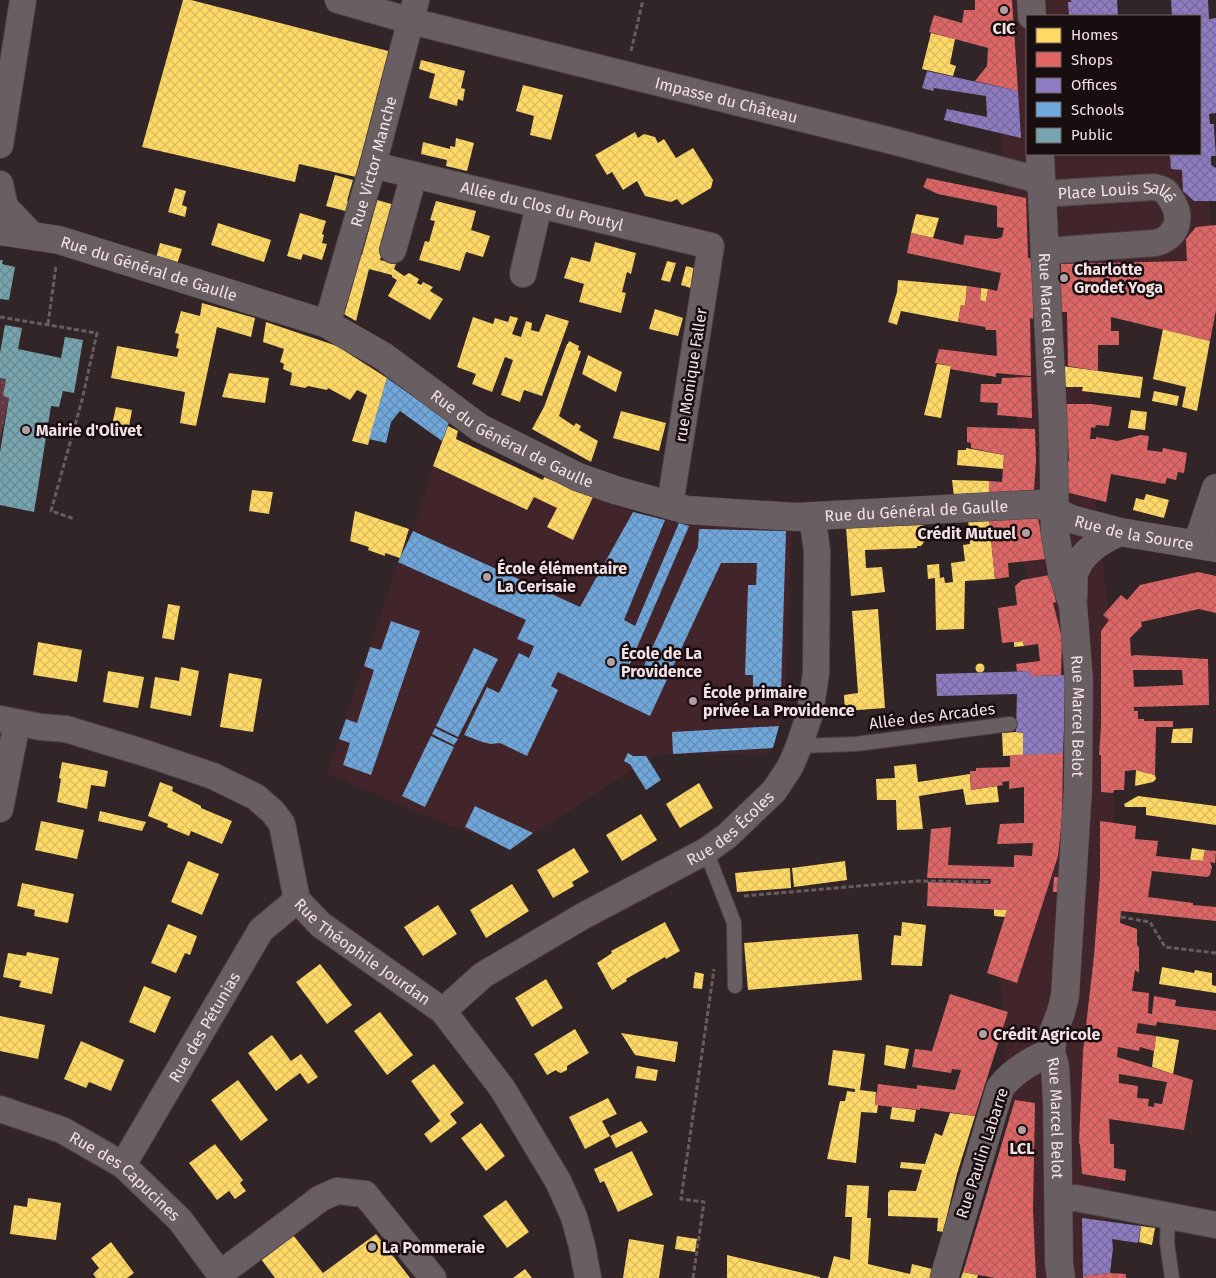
<svg xmlns="http://www.w3.org/2000/svg" width="1216" height="1278" font-family="'Fira Sans',sans-serif">
	<style>
		.built { fill: #42242b }
		.grass { fill: url(#grass-dots) }
		.homes { fill: url(#homes-cross-hatch) }
		.shops { fill: url(#shops-cross-hatch); fill-rule: evenodd }
		.offices { fill: url(#offices-cross-hatch) }
		.schools { fill: url(#schools-cross-hatch) }
		.public { fill: url(#public-cross-hatch) }
		.lines { fill: none; stroke-linecap: round; stroke-linejoin: round }
		.lane-casing { stroke: #4d4143; stroke-width: 16 }
		.street-casing { stroke: #4d4143; stroke-width: 28 }
		.secondary-casing { stroke: #4d4143; stroke-width: 29 }
		.path { stroke: #685c5f; stroke-width: 3; stroke-dasharray: 5 2.5; stroke-linecap: butt }
		.lane { stroke: #695e61; stroke-width: 14 }
		.street { stroke: #695e61; stroke-width: 26 }
		.secondary { stroke: #695e61; stroke-width: 28 }
		.poi-dot { fill: #afa0a3; stroke: #180d0f; stroke-width: 2 }
		.labels { text-anchor: middle; dominant-baseline: central; stroke-width: 5; stroke-linejoin: round; paint-order: stroke }
		.poi-label { font-size: 16px; font-weight: bold; fill: #f3e2e5; stroke: #180d0f; text-anchor: start }
		.street-label { font-size: 16px; fill: #f3e2e5; stroke: #180d0f }
	</style>
	<defs>
		<pattern id="grass-dots" width="8" height="8" patternUnits="userSpaceOnUse" patternTransform="scale(1.25)"><rect width="8" height="8" fill="#623843"/><path d="M2 2h.1M6 6h.1" fill="none" stroke="#79545e" stroke-width="1.8" stroke-linecap="round"/></pattern>
		<pattern id="homes-cross-hatch" width="8" height="8" patternUnits="userSpaceOnUse" patternTransform="scale(1.25)"><rect width="8" height="8" fill="#ffd966"/><path d="M0 0l8 8M0 8l8-8" fill="none" stroke="#dbbb5f"/></pattern>
		<pattern id="shops-cross-hatch" width="8" height="8" patternUnits="userSpaceOnUse" patternTransform="scale(1.25)"><rect width="8" height="8" fill="#e06666"/><path d="M0 0l8 8M0 8l8-8" fill="none" stroke="#b35c5c"/></pattern>
		<pattern id="offices-cross-hatch" width="8" height="8" patternUnits="userSpaceOnUse" patternTransform="scale(1.25)"><rect width="8" height="8" fill="#8e7cc3"/><path d="M0 0l8 8M0 8l8-8" fill="none" stroke="#766897"/></pattern>
		<pattern id="schools-cross-hatch" width="8" height="8" patternUnits="userSpaceOnUse" patternTransform="scale(1.25)"><rect width="8" height="8" fill="#6fa8dc"/><path d="M0 0l8 8M0 8l8-8" fill="none" stroke="#648aaf"/></pattern>
		<pattern id="public-cross-hatch" width="8" height="8" patternUnits="userSpaceOnUse" patternTransform="scale(1.25)"><rect width="8" height="8" fill="#76a5af"/><path d="M0 0l8 8M0 8l8-8" fill="none" stroke="#68888f"/></pattern>
	</defs>
	<rect width="100%" height="100%" fill="#322528"/>
	<!-- built -->
	<path class="built" d="M995,0h97v16h-65v138h173v-108h2l11,249 -126,8 8,192 20,176 -5,607h-93l-17,-306 31,-98 20,-192 -26,-113z
		M448,426l10,5 -2,8 86,41 2,-3 89,35 32,8 127,2 -7,187 -15,44 -113,1 -145,94 -86,-32 -99,-43 71,-211 15,-31 20,-65z"/>
	<!-- grass -->
	<path class="grass" d="M0,378l6,1 -3,17 6,2 -9,43z"/>
	<!-- homes -->
	<path class="homes" d="M183,0h8l201,52 -36,125 -57,-13 -4,18 -153,-35z
		M931,33l24,6 -5,25 6,2 -3,10 -31,-7z
		M421,60l44,11 -4,17 4,1 -2,12 -5,-2 -1,7 -28,-8 6,-24 -16,-5z
		M523,85l40,10 -12,45 -21,-5 4,-19 -18,-5z
		M635,132l3,6 6,-4 11,3 3,6 6,-4 12,19 17,-10 20,32 -2,8 -29,17 -5,-6 -6,3 -26,-6 -8,-15 -14,9 -11,-18 -5,3 -12,-20z
		M456,138l18,5 -7,28 -21,-5 1,-6 -26,-6 2,-12 27,7v-3l5,1z
		M335,175l18,5 -6,21 5,1 -3,10 -23,-6z
		M175,188l11,3 -4,14 5,2 -2,10 -17,-5z
		M377,200l18,5 -15,55 16,4 -2,5 10,7 5,-3 10,6 -2,4 4,2 2,-3 10,5 -3,4 13,8 -13,21 -42,-24 9,-16 -5,-3v-2l-23,-6 -13,52 -14,-8 14,-59 6,1z
		M436,201l40,10 -5,19 19,6 -7,21 -17,-5 -6,19 -41,-11 6,-19 4,1 6,-21 -5,-1z
		M300,213l26,8 -4,13 2,1 -2,8 5,1 -5,16 -19,-6 -2,6 -14,-4z
		M916,214l23,4 -6,20 -22,-5z
		M218,223l53,17 -7,22 -53,-17z
		M595,242l41,11 -5,21 -4,-2 -5,20 4,1 -5,20 -42,-11 5,-18 -20,-6 7,-21 19,5z
		M160,243l22,6 -5,15 -21,-6z
		M667,261l9,2 -6,19 -9,-2z
		M686,266l11,3 -6,19 -10,-3z
		M898,280l69,6 -2,20 -4,-1 -3,17 -57,-11 -4,14 -9,-3 9,-30z
		M981,288l7,1 -2,13 -6,-2z
		M202,303l53,15 -4,19 -34,-10 -21,99 -16,-3 5,-31 -74,-14 6,-32 60,11 2,-8 -3,-1 3,-14 -4,-1 6,-22 19,5z
		M655,309l28,9 -5,18 -29,-7z
		M546,314l23,7 -27,75 -18,-6 -4,12 -19,-7 12,-35 -8,-3 -13,35 -20,-8 4,-10 -19,-7 16,-50 20,7 2,-6 13,4 2,-6 8,2 -6,16 9,3 5,-16 6,2 -1,7 8,2z
		M266,322l71,24 50,32 -19,67 -16,-4 15,-46 -10,-5 -7,10 -22,-12 -1,2 -19,-4 -3,2 -15,-3 2,-12 -9,-4 1,-5 -4,-2 4,-13 -21,-7z
		M1163,329l47,12 -13,70 -15,-4 4,-20 -33,-8z
		M569,341l10,5 -1,4 3,1 -22,65 15,10 2,-3 5,3 -2,4 19,11 -7,21 -59,-33 12,-22 23,-63h1z
		M588,355l34,17 -6,20 -34,-18z
		M937,364l14,2 -10,52 -17,-3z
		M1062,366l81,11 -3,21 -58,-7 1,-4h-19z
		M229,373l40,5 -4,25 -43,-6z
		M1154,391l25,5 -2,10 -25,-5z
		M116,407l16,3 -5,27 -17,-3z
		M1131,410l16,2 -2,18 -17,-2z
		M621,411l45,12 -7,28 -46,-13z
		M448,426l10,5 -2,8 87,41 1,-3 49,20 -20,43 -26,-13 10,-19 -23,-11 -7,13 -94,-44z
		M966,448l38,7 -1,14 -46,-4 1,-15h8z
		M952,480l37,1v12l-35,3z
		M252,490l21,2 -4,22 -20,-3z
		M1146,494l23,6 -5,18 -31,-8 3,-12 8,2z
		M355,511l54,18 -9,29 -15,-5v3l-17,-6 1,-3 -19,-6z
		M968,518l21,1 6,60 -30,2 -1,48 -28,1 -1,-52 -7,1 -1,-14 12,-1 1,14 4,-1 1,6 8,-1 -2,-19 14,-2 -2,-16 7,-1z
		M924,525v17l-3,4h-4v2l-52,2 1,18 16,-1 3,25 -34,4 -5,-69z
		M168,604l12,2 -6,34 -12,-2z
		M878,609l7,99 -40,3 -1,-16 14,-2 -6,-82z
		M1023,641l1,5 -10,1v-5z
		M38,642l44,8 -5,32 -44,-7z
		M975.5 668a4.5 4.5 0 1 1 9 0a4.5 4.5 0 1 1-9 0Z
		M181,667l18,4 -8,45 -41,-8 5,-31 24,4z
		M108,671l36,6 -6,31 -35,-6z
		M229,673l33,6 -9,53 -33,-5z
		M1193,728l-1,15h-21l2,-14z
		M1016,732l7,1v22l-20,1 -1,-23z
		M62,762l46,9 -3,16 -14,-2 -4,24 -30,-7 4,-23 -2,-1z
		M916,764l2,18 52,-8 1,16 26,-4 2,16 -33,3 -3,-16 -44,7 4,33 -26,1 -1,-30h-19l-1,-21 19,-1 -1,-12z
		M1136,770l19,5 1,4 -3,3 -18,4z
		M160,782l13,5 -1,4 29,15v2l31,13 -10,23 -31,-13 -2,5 -22,-9 1,-3 -20,-8z
		M699,783l14,25 -33,20 -14,-24z
		M1138,796l78,10v19l-70,-10v-8h-21l-1,-3z
		M100,811l46,11 -4,9 -44,-10z
		M641,814l16,26 -35,21 -16,-26z
		M41,821l43,9 -7,29 -42,-9z
		M574,848l15,24 -17,10 2,4 -21,12 -16,-28z
		M1192,848l13,2 -2,11 -13,-1z
		M188,861l31,13 -17,41 -31,-13z
		M845,861l2,19 -53,7 -2,-19z
		M790,868l1,20 -54,4 -2,-19z
		M22,883l52,11 -6,29 -34,-7 1,-6 -18,-4z
		M512,884l17,27 -43,27 -16,-28z
		M438,905l19,29 -34,22 -19,-29z
		M994,909l13,1 -2,7 -11,-1z
		M665,922l15,29 -14,8 -1,-2 -39,22 1,2 -15,9 -15,-27 15,-10 -1,-2z
		M902,922l24,3 -4,41 -31,-1 3,-30 7,1z
		M168,924l29,12 -7,19 -5,-2 -9,20 -25,-10z
		M858,934l4,46 -114,10 -4,-47z
		M27,952l32,6 -7,36 -33,-7 2,-6 -18,-4 5,-24 18,3z
		M320,964l32,41 -25,19 -31,-42z
		M1162,967l32,6 1,-3 17,3v12l4,1v7l-57,-9z
		M695,972l9,2 -2,15 -9,-1z
		M546,979l17,29 -31,19 -17,-29z
		M144,986l27,11 -16,36 -26,-11z
		M380,1012l33,43 -26,20 -33,-44z
		M0,1016l45,9 -7,34 -38,-8z
		M575,1029l14,24 -22,13v4l-6,3 -3,-1 -2,-2 -9,5 -13,-21z
		M621,1033l57,9 -3,20 -40,-7z
		M272,1035l19,26 10,-7 17,23 -10,7 -8,-11 -24,18 -28,-38z
		M1156,1036l23,4 -6,34 -21,-7z
		M81,1041l43,19 -13,31 -22,-9 -3,6 -22,-9z
		M886,1045l23,4 -4,20 -21,-4z
		M833,1050l32,4 -5,36 16,2 -1,13h3l-1,8 -16,-1 -5,51 -29,-4 13,-58h5l2,-10 8,1v-3l-27,-4z
		M434,1064l30,39 -14,11 7,9 -26,20 -7,-9 16,-13 -29,-40z
		M637,1066l21,4 -2,11 -21,-3z
		M238,1080l30,40 -27,21 -30,-41z
		M608,1098l9,16 -15,7 8,15 -25,13 -16,-32z
		M892,1107l24,3 -2,12 -24,-3z
		M950,1113l25,3 -18,58 -14,58 -6,-1 1,-13 -50,-2v-23l2,-3 26,1 6,-21 -22,-2 1,-6 24,2 10,-31 7,3z
		M641,1121l7,11 -32,16 -6,-12z
		M481,1123l24,33 -19,15 -25,-33z
		M215,1144l28,36 -3,3 6,8 -11,8 -6,-8 -12,9 -28,-37z
		M632,1151l21,44 -35,17 -14,-31 -4,2 -6,-14z
		M847,1185l22,1 -2,32h4l-3,46 42,10 2,-10 20,5 -2,9h-102l6,-22 16,4 2,-43h-7z
		M28,1198l33,5 -5,37 -46,-6 4,-29 13,2z
		M506,1200l23,32 -22,16 -24,-32z
		M1141,1226l14,2 -3,17 -13,-3z
		M376,1234l34,44h-135l-14,-19 32,-24 30,38z
		M677,1236l20,3 -2,13 -20,-3z
		M629,1239l35,6 -5,33h-36z
		M111,1242l23,31 -7,5h-31l-3,-4 6,-6 -8,-10z
		M727,1255l93,22v1h-93z
		M525,1269l7,9h-19z
		M963,1272l15,3 -1,3h-16z"/>
	<!-- shops -->
	<path class="shops" d="M975,0h37l6,91 -43,-10 12,-15 1,-18 -59,-16 5,-17 28,8 2,-13h11z
		M927,178l99,20 2,60 5,1v60l-3,-1 1,58 -35,-3v4l-46,-8 1,-3 -16,-3 4,-14 58,7 -1,-26h-10l-1,-3 -27,-5 3,-17 4,1 2,-20 14,2 -1,12 6,2 2,-13 9,2 4,-18 -94,-20 4,-20 52,12 2,-10 31,4 6,-2 2,-9 -7,-1v-21l-59,-12 -15,-7z
		M1216,225v85l-6,31 -99,-24v14h8v14h-21v26l-30,-5 -1,-54h-6v-48l126,-3 -1,-22 10,-12z
		M1031,377l1,41 -35,-3 1,-12 -18,-1 1,-18h20l1,-6z
		M1064,404h27l21,3 -3,19 -13,-1 -1,3 -4,-1 -1,12h6v-2l21,4 24,-6 8,1 -2,14 15,2 1,-4 24,5 -3,20 -6,-1 -2,8 -9,-2 -2,6 -54,-10 -5,28 -40,-10v-32l3,1 -1,-23h-2z
		M967,427l68,2 1,32 -2,29 -45,3v-12l13,1 2,-27 -33,-7v-5l-4,-1z
		M1038,518l8,41 -38,4 1,14 -14,2 -6,-60z
		M1198,572l18,4v37l-17,-4 -58,13 1,4 -12,12 1,18 4,-1 73,4 1,46 -75,2v4h4v8h6v2h29v6h-17l-1,48 -19,-5 -11,1 -1,19h-10l-1,3 -12,-1v-37h-2l2,-28v-96l8,-11 -6,-5 18,-20 6,5 13,-15zM1133,670h49l1,15 -49,2z
		M1050,575l6,27 -3,1 9,35 -1,37 -30,1 -1,-5h-13l-1,-7 24,-3 -2,-17 -14,2 -1,-5 -21,2 -4,-35 19,-3 -2,-19 7,-6z
		M1063,753l-1,67 -4,36 -41,127 -30,-10 20,-63 -80,-4 1,-24 62,2 1,-2v-3l-64,-1 4,-49 20,-2 -3,38 66,2v-12l18,1 1,-13 -36,1 3,-20 24,-1v-36l-15,2v-8l-7,1 1,3 -32,5 -1,-19h6v-3l34,-1v-12z
		M1100,821l36,5 -1,13 23,2 -2,15 47,5 2,-11 11,1 -1,12 -5,-1 2,5 -2,8 -3,2 -55,-6 -4,26 45,6v2l23,2v14l-95,-10 -1,12 17,6v16l2,2v26l-4,-3 -3,21 17,2 -1,20 4,1 2,-18 22,4 -1,6 41,5v19l-59,-8 -1,4 -18,-3 -2,10 20,3 -2,15 -14,-4 -1,4 -21,-4 -1,10 76,23 -9,50 -75,-11 1,25h4v24l12,2 -1,11 -43,-7 -2,-30 -1,-1 4,-91 11,-96 6,-80zM1119,1074l48,8 -5,22 -8,-1v4l-6,-1 1,-7 -12,-1 1,-12 -19,-3z
		M1054,877h5v15h-6z
		M950,994l58,18 -33,104 -55,-8v2l-45,-5 3,-21 39,5v-4l38,5 6,-20 -9,-1 -1,4 -39,-6 3,-18 17,2z
		M1015,1100l20,3 -2,107 3,68h-41l-32,-6z
		M1110,1273l16,1v4h-43v-2z"/>
	<!-- offices -->
	<path class="offices" d="M1071,0h46l1,16h-49l-1,-14h3z
		M1171,0h37l1,19 7,-1v95l-7,1 1,10h4v5l2,27h-5v9l5,3v33h-22l-11,-10 -1,-21 -11,-1 -1,-15h30v-138h-28z
		M927,71l91,20 3,47 -77,-18 3,-11 40,8 -1,-21 -52,-8 -1,3 -11,-3z
		M1030,671l1,5 35,-1 -3,78 -40,2v-22l-7,-1 1,-38 -80,2 -1,-22z
		M1082,1218l59,8 -3,17 -26,-4 1,9 -3,25 -27,3z"/>
	<!-- schools -->
	<path class="schools" d="M387,378l62,44 -7,19 -42,-30 -9,11 -5,21 -17,-4z
		M633,512l32,8 -41,100 11,6 44,-103 10,3 -63,147 12,6 60,-132 1,-18 87,2 -5,159 -28,-1v-14h-8l3,-90h8l1,-22h-36l-71,153 -92,-44 -7,14 7,4 -31,66 -27,-13 -9,1 -9,-2 -18,-7 23,-48 12,6 20,-40 10,5 5,-12 -17,-7 9,-19 -128,-58 15,-31 167,76z
		M391,621l29,10 -49,144 -28,-10 7,-22 -11,-4 7,-20 11,4 17,-53 -10,-4 6,-19 11,3z
		M474,648l24,11 -40,78 -22,-11z
		M779,726l-6,22 -100,6 -1,-22z
		M435,728l23,11 -4,6 -22,-11z
		M431,736l23,11 -29,60 -23,-11z
		M628,753l5,3h13l15,24 -15,10 -16,-26h-1l-5,-3z
		M475,806l58,27 -23,17 -45,-23z"/>
	<!-- public -->
	<path class="public" d="M0,260h3l-1,4 13,3 -6,33 -9,-1z
		M5,325l17,3 -4,21 43,9 4,-21 18,3 -9,53 -11,-2 -4,16 -8,-1 -17,106 -34,-7v-53l9,-54 -6,-2 3,-17 -6,-1v-25z"/>
	<g class="lines">
		<!-- lane casing -->
		<g class="lane-casing">
			<path id="lane" d="M799,746l57,-2 154,-20
				M706,851l28,72 1,63
				M1168,1216l-1,27 5,35"/>
		</g>
		<!-- street casing -->
		<g class="street-casing">
			<g id="street">
				<path id="s1" d="M338,0l73,21 481,120 150,40"/>
				<path d="M0,145l23,-145"/>
				<path id="s2" d="M373,165l338,81 -41,259"/>
				<path d="M0,184l5,23 27,28"/>
				<path id="s3" d="M1042,194l112,-7c3,1 8,2 11,4 3,2 5,7 7,10 12,18 3,38 -17,42l-109,8"/>
				<path d="M393,250l21,-75"/>
				<path d="M523,274l16,-69"/>
				<path id="s4" d="M327,324l46,-159 43,-165"/>
				<path id="s5" d="M0,719l41,8 25,2 82,25 65,22 43,21 17,15 9,12 15,76 24,25 122,86 59,77 56,93 16,36 8,29 6,32"/>
				<path d="M0,809l17,-86"/>
				<path id="s6" d="M443,1011l40,-36 100,-59 123,-65 21,-15 47,-45 16,-24 9,-21 11,-33 6,-40 1,-123 -5,-34"/>
				<path id="s7" d="M0,1109l62,21 61,35 57,55 43,58"/>
				<path id="s8" d="M123,1165l138,-235 36,-30"/>
				<path d="M1058,1199l18,-1 140,27"/>
				<path d="M220,1274l101,-76 16,-7 28,3 68,84"/>
			</g>
		</g>
		<!-- secondary casing -->
		<g class="secondary-casing">
			<g id="secondary">
				<path d="M1031,0l1,16"/>
				<path id="s9" d="M1040,154l13,266 2,113 7,39 11,33 6,76 -1,107 -13,208 -4,16 -7,18 -3,22 4,14 2,36 2,161 2,15"/>
				<path id="s10" d="M0,231l59,9 268,84 56,32 97,72 98,49 37,13 72,20 109,7 243,-13 32,15 49,13 96,16"/>
				<path d="M1197,544l19,-56"/>
				<path d="M1073,599c1,-8 0,-17 1,-25 6,-21 27,-34 46,-42"/>
				<path d="M944,1278l56,-190c12,-16 32,-28 51,-36"/>
			</g>
		</g>
		<!-- path -->
		<path class="path" d="M631,51l12,-51
			M0,317l97,16 -15,67 -31,111 24,8
			M48,324l8,-58
			M744,896l172,-15 75,1
			M1121,917l29,5 15,25 51,6
			M693,1278l11,-76 -23,-3 33,-230"/>
		<!-- lane -->
		<use href="#lane" class="lane"/>
		<!-- street -->
		<use href="#street" class="street"/>
		<!-- secondary -->
		<use href="#secondary" class="secondary"/>
	</g>
	<!-- markers -->
	<g class="poi-dot">
		<circle cx="1004" cy="10" r="5"/>
		<circle cx="1064" cy="278" r="5"/>
		<circle cx="26" cy="430" r="5"/>
		<circle cx="1026" cy="533" r="5"/>
		<circle cx="487" cy="577" r="5"/>
		<circle cx="611" cy="662" r="5"/>
		<circle cx="693" cy="701" r="5"/>
		<circle cx="983" cy="1034" r="5"/>
		<circle cx="1022" cy="1130" r="5"/>
		<circle cx="372" cy="1247" r="5"/>
	</g>
	<g class="labels">
		<!-- poi labels -->
		<g class="poi-label">
			<text x="1004" y="28" text-anchor="middle">CIC</text>
			<text x="1074" y="269">Charlotte<tspan x="1074" dy="18">Grodet Yoga</tspan></text>
			<text x="36" y="430">Mairie d'Olivet</text>
			<text x="1016" y="533" text-anchor="end">Crédit Mutuel</text>
			<text x="497" y="568">École élémentaire<tspan x="497" dy="18">La Cerisaie</tspan></text>
			<text x="621" y="653">École de La<tspan x="621" dy="18">Providence</tspan></text>
			<text x="703" y="692">École primaire<tspan x="703" dy="18">privée La Providence</tspan></text>
			<text x="993" y="1034">Crédit Agricole</text>
			<text x="1022" y="1148" text-anchor="middle">LCL</text>
			<text x="382" y="1247">La Pommeraie</text>
		</g>
		<!-- street labels -->
		<g class="street-label">
			<text stroke="none"><textPath href="#s1" startOffset="401">Impasse du Château</textPath></text>
			<text stroke="none"><textPath href="#s4" startOffset="169">Rue Victor Manche</textPath></text>
			<text stroke="none"><textPath href="#s3" startOffset="76">Place Louis Sallé</textPath></text>
			<text stroke="none"><textPath href="#s2" startOffset="174">Allée du Clos du Poutyl</textPath></text>
			<text stroke="none"><textPath href="#s10" startOffset="154">Rue du Général de Gaulle</textPath></text>
			<text stroke="none"><textPath href="#s9" startOffset="160">Rue Marcel Belot</textPath></text>
			<text transform="translate(691 375) rotate(-81)">rue Monique Faller</text>
			<text stroke="none"><textPath href="#s10" startOffset="559">Rue du Général de Gaulle</textPath></text>
			<text stroke="none"><textPath href="#s10" startOffset="979">Rue du Général de Gaulle</textPath></text>
			<text stroke="none"><textPath href="#s10" startOffset="1202">Rue de la Source</textPath></text>
			<text transform="translate(932 716) rotate(-7)">Allée des Arcades</text>
			<text stroke="none"><textPath href="#s9" startOffset="565">Rue Marcel Belot</textPath></text>
			<text stroke="none"><textPath href="#s6" startOffset="342">Rue des Écoles</textPath></text>
			<text stroke="none"><textPath href="#s5" startOffset="468">Rue Théophile Jourdan</textPath></text>
			<text stroke="none"><textPath href="#s8" startOffset="160">Rue des Pétunias</textPath></text>
			<text stroke="none"><textPath href="#s9" startOffset="970">Rue Marcel Belot</textPath></text>
			<text transform="translate(982 1153) rotate(-72)">Rue Paulin Labarre</text>
			<text stroke="none"><textPath href="#s7" startOffset="144">Rue des Capucines</textPath></text>
		</g>
	</g>
	<!-- legend -->
	<rect x="1026" y="15" width="175" height="140" fill="#180d0f" stroke="#706265"/>
	<rect x="1036" y="28" width="25" height="15" fill="#ffd966" stroke="#706265"/>
	<text x="1071" y="40" font-size="15" fill="#f3e2e5">Homes</text>
	<rect x="1036" y="52" width="25" height="15" fill="#e06666" stroke="#706265"/>
	<text x="1071" y="65" font-size="15" fill="#f3e2e5">Shops</text>
	<rect x="1036" y="78" width="25" height="15" fill="#8e7cc3" stroke="#706265"/>
	<text x="1071" y="90" font-size="15" fill="#f3e2e5">Offices</text>
	<rect x="1036" y="102" width="25" height="15" fill="#6fa8dc" stroke="#706265"/>
	<text x="1071" y="115" font-size="15" fill="#f3e2e5">Schools</text>
	<rect x="1036" y="128" width="25" height="15" fill="#76a5af" stroke="#706265"/>
	<text x="1071" y="140" font-size="15" fill="#f3e2e5">Public</text>
</svg>
